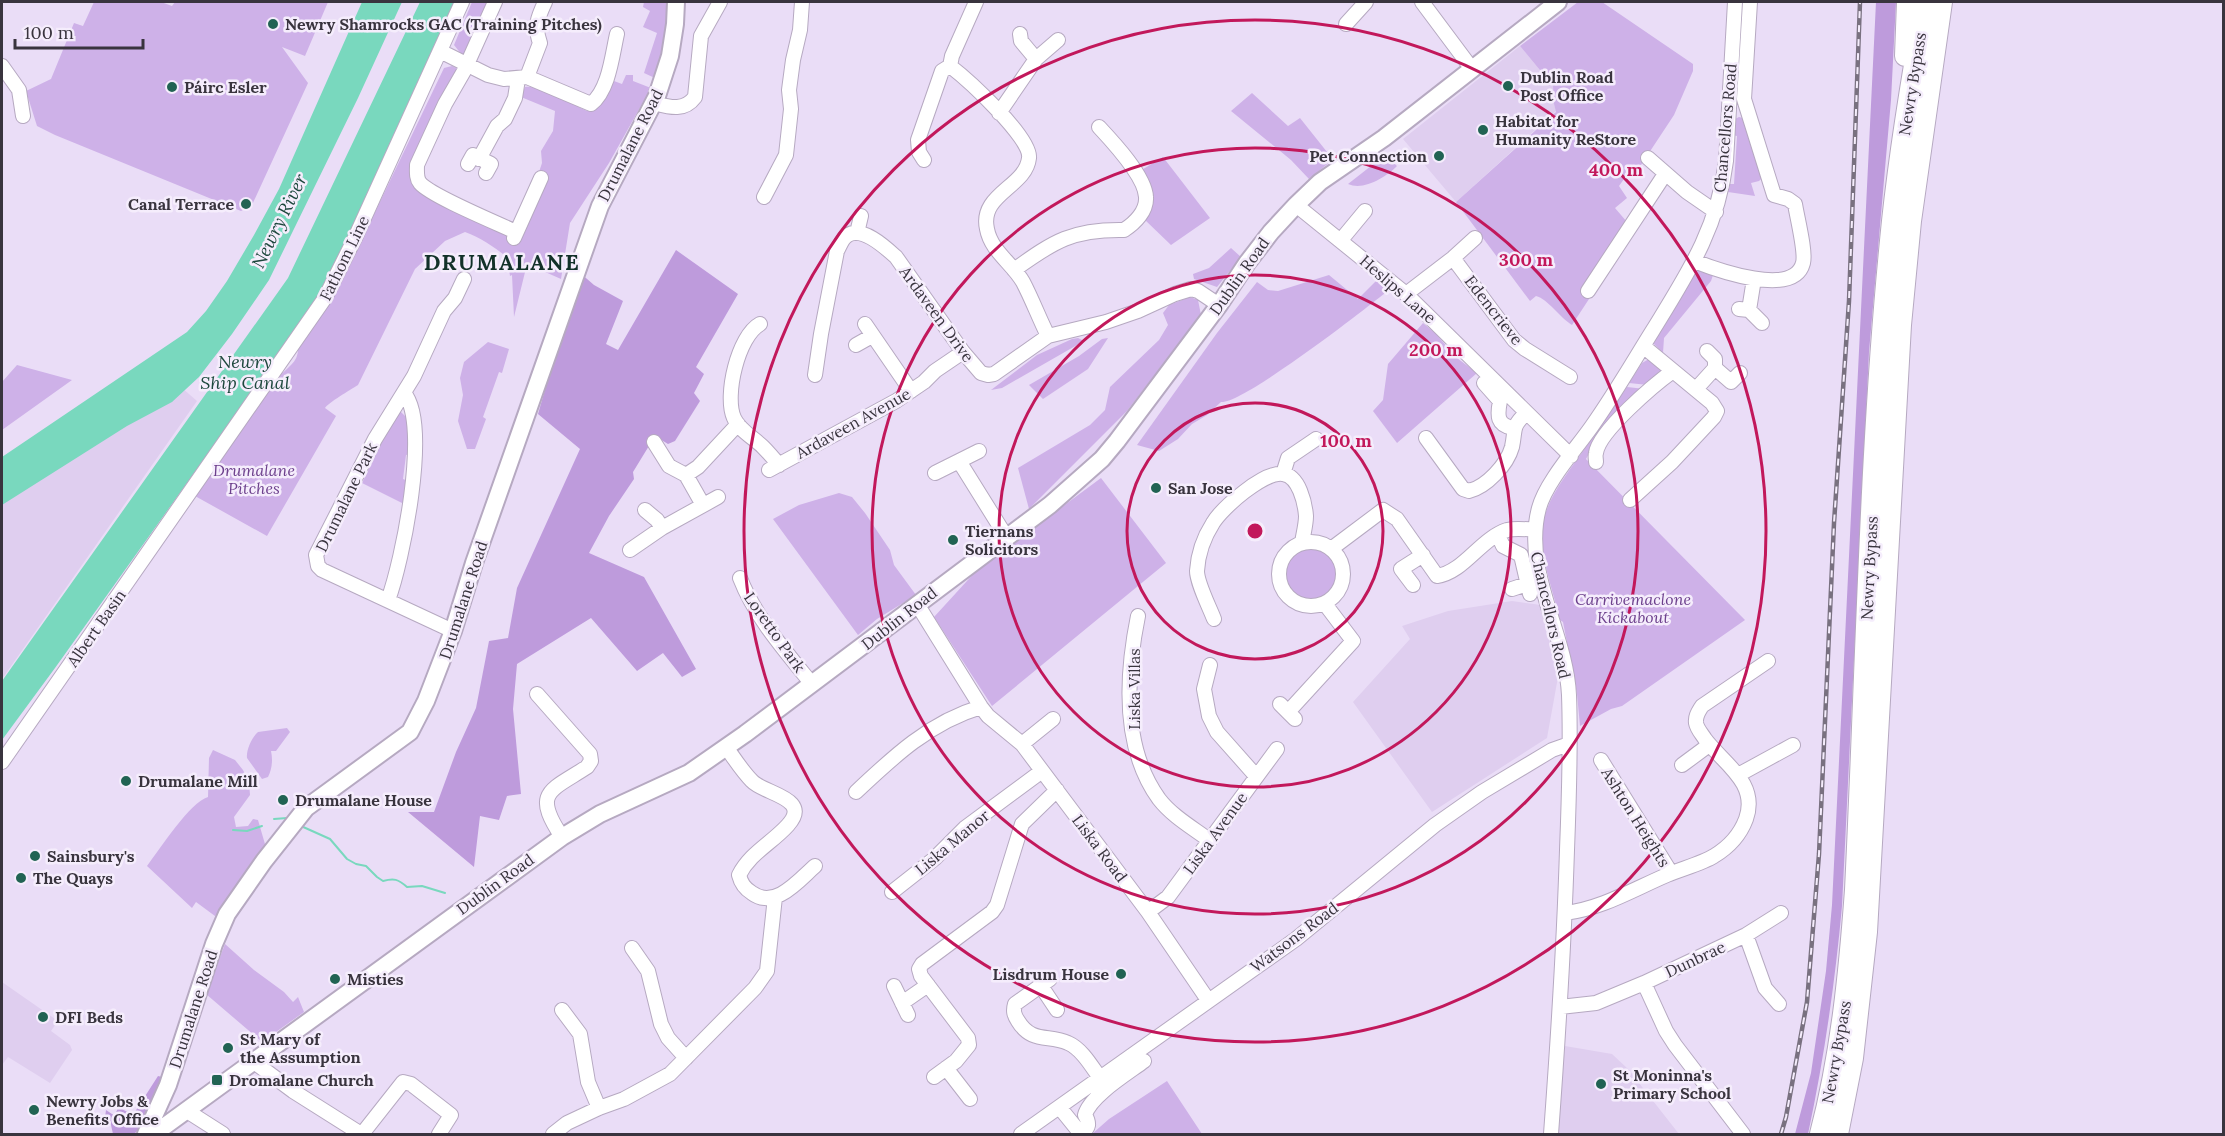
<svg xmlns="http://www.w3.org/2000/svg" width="2225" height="1136" font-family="Lora,serif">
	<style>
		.built { fill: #dfceef }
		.green { fill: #ceb1e8 }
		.forest { fill: #be9bdc }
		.water { fill: #79d8be }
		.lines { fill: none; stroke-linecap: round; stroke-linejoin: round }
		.stream { stroke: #79d8be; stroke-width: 2 }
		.minor-casing { stroke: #b6a9c1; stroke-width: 16 }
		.major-casing { stroke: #b6a9c1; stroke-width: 20 }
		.highway-casing { stroke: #b6a9c1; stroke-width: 22 }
		.minor { stroke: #fff; stroke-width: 14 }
		.major { stroke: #fff; stroke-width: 16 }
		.highway { stroke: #fff; stroke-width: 20 }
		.rail-casing { stroke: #797180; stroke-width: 4.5 }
		.rail { stroke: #f5edfc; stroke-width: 2; stroke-dasharray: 7; stroke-linecap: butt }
		.ring { fill: none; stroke: #c2185b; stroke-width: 3 }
		.poi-dot { fill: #216353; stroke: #f5edfc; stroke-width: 2 }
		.labels { text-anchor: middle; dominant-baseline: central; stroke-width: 5; stroke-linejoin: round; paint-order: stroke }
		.poi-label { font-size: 16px; font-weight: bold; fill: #39343e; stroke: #f5edfc; text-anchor: start }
		.street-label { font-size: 16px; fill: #39343e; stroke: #f5edfc }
		.park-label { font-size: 16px; font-style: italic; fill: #6c3f8c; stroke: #f5edfc }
		.water-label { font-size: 18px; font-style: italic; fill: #1d483d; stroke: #f5edfc }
		.district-label { font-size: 22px; font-weight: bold; letter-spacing: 1.5px; fill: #123129; stroke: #f5edfc }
		.centre { fill: #c2185b; stroke: #f5edfc; stroke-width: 3 }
		.ring-label { font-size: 18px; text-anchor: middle; font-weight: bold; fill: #c2185b; stroke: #f5edfc; stroke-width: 5; stroke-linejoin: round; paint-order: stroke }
	</style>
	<rect width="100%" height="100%" fill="#eaddf7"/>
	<!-- built -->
	<path class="built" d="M1520,46l33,40 1,18 2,7 -100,91 -53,-63z
		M181,387l16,14 -195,278v-182z
		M1512,601l29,4 17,72 -11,61 -115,74 -79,-110 57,-63 -8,-13 46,-15z
		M2,982l56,39 -7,10 19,14 2,5 -22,33 -42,-26 -6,8z
		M1565,1046l47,8 16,15 51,65h-122z"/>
	<!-- green -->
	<path class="green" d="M94,2h67l11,4 3,-4h153l-23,54 -23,-9 26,36 -56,122 -11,6 -186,-76 -18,-9 -11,-35 25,-12 23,-56 9,3z
		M472,2h17l-24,53h-3l-8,-10z
		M644,2h25l-5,61 -7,16 -13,-6 13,-40 -14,-6 7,-16 -7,-4z
		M1578,2h24l91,62v7l-19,44 -35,53 -10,4 -10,14 8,12 -12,10 12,14 -44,73 6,4 -17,26c-12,-7 -24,-26 -36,-29l-6,5 -74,-99 100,-90 -2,-8 -1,-18 -33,-40z
		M452,66l6,3 -47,101 98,66v7l6,2 31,-65 -8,-5 4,-12 -1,-12 12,-20 2,-20 -34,-14 4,-10c17,-2 46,17 62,24l12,-5 9,-22 6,-3 8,3 4,-9h7v6l18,7 -42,75 -39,60 -9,56 -34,-15 -13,53 -2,-42 -2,1 -3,-19c-13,-10 -26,-19 -42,-25l-20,9 -30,28 -57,116c-8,5 -30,18 -33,23l11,8 -69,120 -72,-40 84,-119c8,-10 19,-14 19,-28l45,-70 101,-211z
		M1252,93l36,33 12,-8 31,39v4l-22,18 -18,-19 -60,-49z
		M1739,117l4,1 19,60 -3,3 -8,2 4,13 -27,-4 2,-8h4l3,-48 -5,-1 1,-15z
		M1385,155l12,11c-11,11 -33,25 -49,18z
		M1163,157l47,61 -39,27 -26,-25c11,-21 4,-29 -5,-49z
		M1231,248l10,9 -24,30 -23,-8 -1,-5 16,-6z
		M1698,269l15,6 -2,6 -47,57 -1,15 -10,-10v-3z
		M1329,275l29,24 20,-20 12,10c-23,19 -147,115 -169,113l-14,13 -15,9 -14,15 -19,12 -22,-6 80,-112 40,-51 11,8 10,1z
		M1190,297l8,3 3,15 -74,96 -98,98 -11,-41 72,-43 15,-15 5,-23 49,-47 9,-15 -5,-12 6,-8z
		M1423,323l12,10 22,25 20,15 -80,70 -24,-32 10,-11 5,-36z
		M1078,338l6,3 -82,47 -11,2 46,-35 35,-16z
		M1108,338l-20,31 -45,30 -14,-14 50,-29 23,-17z
		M488,342l21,7 -7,24 -3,-1 -16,45 3,2 -11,30h-8l-9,-28 5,-26 -3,-17 4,-16z
		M1649,359l12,9v6l-13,11 -19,-2 13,-20z
		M17,365l55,15 -70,50v-48z
		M1627,387l18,2 -44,42 -15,28 159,161 -123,86 -11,3 -31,17 -3,-32 -14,-72 -3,-2c-6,-26 -17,-54 -18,-81 -2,-35 25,-64 43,-91 14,-20 28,-41 42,-61z
		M400,411l9,9 1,34 -4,1 -3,24 5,2 -2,24 -44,-22 32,-66z
		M1101,478l65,85 -174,143 -58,-89 43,-47z
		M839,493l13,4 13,16 25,37 4,15 22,30 -39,24 -19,16 -85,-116 26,-14z
		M1284 575a27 27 0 1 1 54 0a27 27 0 1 1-54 0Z
		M287,728l3,4 -14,19h-5c2,9 1,18 -3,26l-6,2 -15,-21c-1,-8 5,-21 11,-26z
		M213,750l22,10 8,10 6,12 1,13 -16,22 2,10 12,-1 5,-7 5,1 9,31 -46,62 -6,3 -19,-14 -4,6 -45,-42c13,-17 43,-64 61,-69l1,-39z
		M225,944l29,26 30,22 9,10 5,-5 6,15 -42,30 -56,-48z
		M1167,1081l35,53h-110l17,-15z"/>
	<!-- forest -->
	<path class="forest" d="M1876,2h20l-5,98 -22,252 -27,554c-7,77 -18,153 -34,228h-13l16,-61 15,-102 6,-66z
		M676,250l62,44 -42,73 8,7 -10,19 6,8 -25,40 -7,3 -13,-8 -22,36 1,7 -25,37 -20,37 55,24 52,92 -14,8 -19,-24 -26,18 -46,-53 -74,46 -4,45 8,85 -14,2 -8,24 -19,-4 -6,51 -66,-55h26l22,-60 20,-44 13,-67 19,-3 9,-50 63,-139 -42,-35 41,-142 15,13 29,16 -17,43 12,6z
		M158,1076l8,2 -21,45 -11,11h-21l-2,-9 -6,-7 1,-8 9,6 3,-9 15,8z"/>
	<!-- water -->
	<path class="water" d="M362,2h40l-44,96 -89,182 -37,54 -33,43 -27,25 -45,24 -125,79v-48l185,-125 19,-21 21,-30 27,-46 25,-46z
		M420,2h36l-102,224 -40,79 -259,363 -53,72v-59l286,-403z"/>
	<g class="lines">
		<!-- stream -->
		<path class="stream" d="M274,819l13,-1
			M301,826l29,13 17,20 9,5 10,2 11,11 6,4c11,-3 15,-2 24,6l15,-1 23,7
			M233,830l14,1 15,-5"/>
		<!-- minor casing -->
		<g class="minor-casing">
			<path id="minor" d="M495,2l-31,69 -19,33 -28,61c0,6 -1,13 3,18 11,13 77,40 96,49
				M1422,2l50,67
				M1346,24l20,-22
				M1020,34l1,7 15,18
				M440,51l48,24 16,4 23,-2 64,27c18,-14 21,-48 26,-70
				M2,66l17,24 4,26
				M950,66l2,-10 24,-54
				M527,77l13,-34c-6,-17 -2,-26 5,-41
				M653,103c16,4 31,9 42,-6l6,-61 19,-34
				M999,113l37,-54 22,-19
				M1648,158l39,34 29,20
				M479,159l18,-33 8,-7 10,-21 3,-19
				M924,160l-5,-8 -1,-12 24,-69 8,-5c17,13 82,72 79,92 -3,29 -50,36 -42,71 4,22 25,34 36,53 9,17 16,36 25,54
				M468,164l5,-9 18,9 -5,9
				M764,197l22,-42 5,-46 -2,-19 4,-30 7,-30 2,-28
				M1296,205l110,89 165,162
				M857,233l4,-17
				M514,238l27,-60
				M1341,240l24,-29
				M1453,258l61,82 11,9 45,28
				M1694,261c23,9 100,37 109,2 3,-11 -6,-46 -8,-59l-7,-5 -14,-4 -30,-96 6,-97
				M1014,270c40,-29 59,-41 110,-40 11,-7 23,-19 22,-33 -1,-21 -33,-55 -47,-70
				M1588,291l77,-117
				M1406,294l47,-36 22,-20
				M1739,309l10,1 13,13
				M1749,310l5,-31
				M760,324c-22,12 -36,72 -26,94 5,12 20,20 29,29 6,6 11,12 16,18
				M865,324l46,67
				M856,345l16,-9
				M1707,351l8,8v9l16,14 9,-9
				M815,375l6,-41 16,-83c3,-5 5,-13 11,-16 15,-9 38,13 48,22l67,95 18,21 7,2 6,-1 54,-38 58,-14 32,-11 37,-17 16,-5 7,2 21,14
				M1484,383l16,18c-3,15 -3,24 13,27
				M1696,389l19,-21
				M1426,438l37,51 6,2c17,-4 38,-26 43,-44 4,-19 -1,-19 14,-34
				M654,442l15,24 17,9 17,30
				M959,461l48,77
				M1596,462c0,-3 -1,-6 0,-9 3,-22 59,-69 77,-82
				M769,470l127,-69 28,-19 11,-11 28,-19
				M935,473l44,-22
				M1283,474l5,-16 28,-19
				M686,475l12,-8 40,-43
				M1630,500l42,-38 42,-45 3,-6 -5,-8 -69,-57
				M645,510l12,10 5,8
				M1498,535l5,11 18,9 9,39
				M1279 574a32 32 0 1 1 64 0a32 32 0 1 1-64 0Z
				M1331,549l52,-39 14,9 40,57c27,-4 43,-37 70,-46 8,-2 19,-1 28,0
				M630,550l32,-22 56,-31
				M740,578c15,39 46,74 72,106
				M1413,585l-12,-16 22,-14
				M1512,589l15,-5
				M388,600c14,-37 43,-176 16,-207
				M917,604l64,103 7,9 34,28 126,168 60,88
				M1138,616c-12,59 -16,132 21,183 13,17 34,29 50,41
				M1214,619c-5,-13 -17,-36 -17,-48 1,-17 7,-34 16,-48 9,-15 51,-52 70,-49 16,2 22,29 23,42 0,9 -3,19 -4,27
				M453,631l-131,-61 -4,-4 -2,-11 59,-116 39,-63 30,-65 11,-13 9,-19
				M1210,665l-6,24 5,27 8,16 39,44
				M537,694l53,60 1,7 -4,6c-37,24 -55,25 -25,70
				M1280,704l15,15
				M1288,712l65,-71 -28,-37
				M1022,744l31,-25
				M726,747c8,11 16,24 26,34 12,13 60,17 36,44 -16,18 -38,28 -49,50 2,8 5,13 13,18 23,17 47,-13 63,-27
				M1601,760l70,113
				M2,762l323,-464 30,-60 107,-236
				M1682,765l27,-20
				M1738,775l55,-30
				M856,792c37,-35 74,-70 125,-85
				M892,892l42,-33 31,-31 77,-57
				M1148,912l20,-15 109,-148
				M1565,913c36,-4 69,-24 102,-38 14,-6 36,-12 47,-19 15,-9 26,-21 32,-37 13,-36 -23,-56 -41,-80 -3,-5 -8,-10 -9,-16 -1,-7 3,-12 6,-17l66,-45
				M1746,935l19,53 14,16
				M632,948l16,23 13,53 7,14 18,20
				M1050,979l-35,25c-2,7 -1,11 3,17 14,23 31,13 50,22 14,6 24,24 32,35
				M1644,983l22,48 9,14 68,89
				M894,986l14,29
				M1041,986l16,24
				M902,1003l26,-18
				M1560,1007l36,-4 48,-20 102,-48 35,-22
				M562,1010l18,24 8,48 11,26
				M254,1062l39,29 68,43
				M946,1068l24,31
				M934,1077l22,-16 13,-16 -1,-7 -47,-62 -2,-7 3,-5 70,-52 5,-7 25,-81 35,-34
				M1060,1108l21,26
				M187,1111l36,23
				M362,1134l41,-52 8,2 40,31 -12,19
				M553,1134l14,-11 32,-15 25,-9 46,-25 85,-86 12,-17 8,-74
				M1021,1134l275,-195 139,-114 47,-33 70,-42 17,-6
				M1082,1134c7,-7 8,-10 3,-19 5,-19 43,-42 59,-54
				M1551,1134c7,-94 13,-189 16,-284 2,-51 4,-103 2,-155 -3,-63 -47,-123 -30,-187 7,-26 37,-59 53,-82 22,-31 41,-64 61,-96 35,-57 65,-102 73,-169l9,-159"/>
		</g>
		<!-- major casing -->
		<g class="major-casing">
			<path id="major" d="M146,1134l22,-49 46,-141 13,-30 37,-53 42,-53 104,-76 16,-31 27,-70 21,-68 126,-357 57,-110 13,-40 5,-32 1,-22
				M154,1134l408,-297 38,-23 89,-41 56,-39 305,-229 52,-46 15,-18 102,-136 28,-42 24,-31 25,-27 24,-23 64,-44 174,-136"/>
		</g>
		<!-- highway casing -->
		<g class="highway-casing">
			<path id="highway" d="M1905,56l2,-54
				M1820,1134c21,-80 29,-162 35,-244 11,-223 14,-447 37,-669 8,-74 20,-147 33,-219
				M1838,1134l15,-76 14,-126 34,-607 10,-104 31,-219"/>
		</g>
		<!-- minor -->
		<use href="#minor" class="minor"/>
		<!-- major -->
		<use href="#major" class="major"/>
		<!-- highway -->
		<use href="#highway" class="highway"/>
		<!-- rail casing -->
		<g class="rail-casing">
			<path id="rail" d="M1781,1134l5,-17 21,-115 12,-148 15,-331 15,-222 11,-299"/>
		</g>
		<!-- rail -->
		<use href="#rail" class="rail"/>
	</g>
	<!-- distance rings -->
	<g class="ring">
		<circle cx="1255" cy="531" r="128"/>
		<circle cx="1255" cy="531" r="256"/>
		<circle cx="1255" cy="531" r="383"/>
		<circle cx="1255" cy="531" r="511"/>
	</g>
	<!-- markers -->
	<g class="poi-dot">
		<circle cx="273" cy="24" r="6"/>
		<circle cx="1508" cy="86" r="6"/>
		<circle cx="172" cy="87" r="6"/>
		<circle cx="1483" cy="130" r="6"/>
		<circle cx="1439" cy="156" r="6"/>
		<circle cx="246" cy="204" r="6"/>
		<circle cx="1156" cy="488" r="6"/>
		<circle cx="953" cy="540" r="6"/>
		<circle cx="126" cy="781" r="6"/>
		<circle cx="283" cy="800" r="6"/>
		<circle cx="35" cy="856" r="6"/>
		<circle cx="21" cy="878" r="6"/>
		<circle cx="1121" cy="974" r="6"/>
		<circle cx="335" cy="979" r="6"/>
		<circle cx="43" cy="1017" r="6"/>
		<circle cx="228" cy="1048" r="6"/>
		<rect x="211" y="1074" width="12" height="12" rx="3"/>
		<circle cx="1601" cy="1084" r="6"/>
		<circle cx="34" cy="1110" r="6"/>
	</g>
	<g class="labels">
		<!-- poi labels -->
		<g class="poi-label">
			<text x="285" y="24">Newry Shamrocks GAC (Training Pitches)</text>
			<text x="1520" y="77">Dublin Road<tspan x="1520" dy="18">Post Office</tspan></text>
			<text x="184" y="87">Páirc Esler</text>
			<text x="1495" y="121">Habitat for<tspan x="1495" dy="18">Humanity ReStore</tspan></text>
			<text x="1427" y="156" text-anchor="end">Pet Connection</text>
			<text x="234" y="204" text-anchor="end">Canal Terrace</text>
			<text x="1168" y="488">San Jose</text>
			<text x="965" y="531">Tiernans<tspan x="965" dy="18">Solicitors</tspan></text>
			<text x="138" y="781">Drumalane Mill</text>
			<text x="295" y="800">Drumalane House</text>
			<text x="47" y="856">Sainsbury's</text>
			<text x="33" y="878">The Quays</text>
			<text x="1109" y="974" text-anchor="end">Lisdrum House</text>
			<text x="347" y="979">Misties</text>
			<text x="55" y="1017">DFI Beds</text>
			<text x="240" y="1039">St Mary of<tspan x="240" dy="18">the Assumption</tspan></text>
			<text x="1613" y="1075">St Moninna's<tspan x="1613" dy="18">Primary School</tspan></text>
			<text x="229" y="1080">Dromalane Church</text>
			<text x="46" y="1101">Newry Jobs &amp;<tspan x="46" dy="18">Benefits Office</tspan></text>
		</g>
		<!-- street labels -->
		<g class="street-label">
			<text transform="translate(1912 84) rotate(-81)">Newry Bypass</text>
			<text transform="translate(1725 128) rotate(-85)">Chancellors Road</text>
			<text transform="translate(630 145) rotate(-63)">Drumalane Road</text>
			<text transform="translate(344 258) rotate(-64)">Fathom Line</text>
			<text transform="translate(1239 276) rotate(-55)">Dublin Road</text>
			<text transform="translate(1398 289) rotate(41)">Heslips Lane</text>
			<text transform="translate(1494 310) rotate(52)">Edencrieve</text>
			<text transform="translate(937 314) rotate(54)">Ardaveen Drive</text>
			<text transform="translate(853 423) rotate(-29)">Ardaveen Avenue</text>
			<text transform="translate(346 497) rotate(-64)">Drumalane Park</text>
			<text transform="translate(1869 568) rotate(-87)">Newry Bypass</text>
			<text transform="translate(463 600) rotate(-72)">Drumalane Road</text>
			<text transform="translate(1551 615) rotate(77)">Chancellors Road</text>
			<text transform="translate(899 618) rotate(-38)">Dublin Road</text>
			<text transform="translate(96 628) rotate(-55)">Albert Basin</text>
			<text transform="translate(775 632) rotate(55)">Loretto Park</text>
			<text transform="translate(1134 689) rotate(-90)">Liska Villas</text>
			<text transform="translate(1636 817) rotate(58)">Ashton Heights</text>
			<text transform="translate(1215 833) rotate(-54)">Liska Avenue</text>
			<text transform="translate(952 842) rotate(-40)">Liska Manor</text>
			<text transform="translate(1100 848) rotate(53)">Liska Road</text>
			<text transform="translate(495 884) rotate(-36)">Dublin Road</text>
			<text transform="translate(1294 937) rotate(-37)">Watsons Road</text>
			<text transform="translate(1695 959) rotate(-25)">Dunbrae</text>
			<text transform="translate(193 1009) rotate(-72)">Drumalane Road</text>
			<text transform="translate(1836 1052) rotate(-80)">Newry Bypass</text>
		</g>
		<!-- park labels -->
		<g class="park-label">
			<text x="254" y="470">Drumalane<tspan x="254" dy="18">Pitches</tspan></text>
			<text x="1633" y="599">Carrivemaclone<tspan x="1633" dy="18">Kickabout</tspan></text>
		</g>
		<!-- water labels -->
		<g class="water-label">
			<text transform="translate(279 221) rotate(-64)">Newry River</text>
			<text x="245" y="361">Newry<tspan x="245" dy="21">Ship Canal</tspan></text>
		</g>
		<!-- district labels -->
		<g class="district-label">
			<text x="502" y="262">DRUMALANE</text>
		</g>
	</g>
	<circle cx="1255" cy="531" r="9" class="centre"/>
	<g class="ring-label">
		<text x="1616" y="176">400 m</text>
		<text x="1526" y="266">300 m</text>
		<text x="1436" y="356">200 m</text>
		<text x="1346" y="447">100 m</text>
	</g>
	<!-- border -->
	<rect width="2225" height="1136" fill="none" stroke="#39343e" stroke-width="6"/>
	<!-- scale -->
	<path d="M15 39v9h128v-9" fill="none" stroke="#39343e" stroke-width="3"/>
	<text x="24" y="39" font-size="18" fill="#39343e" stroke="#f5edfc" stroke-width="4.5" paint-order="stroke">100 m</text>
</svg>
